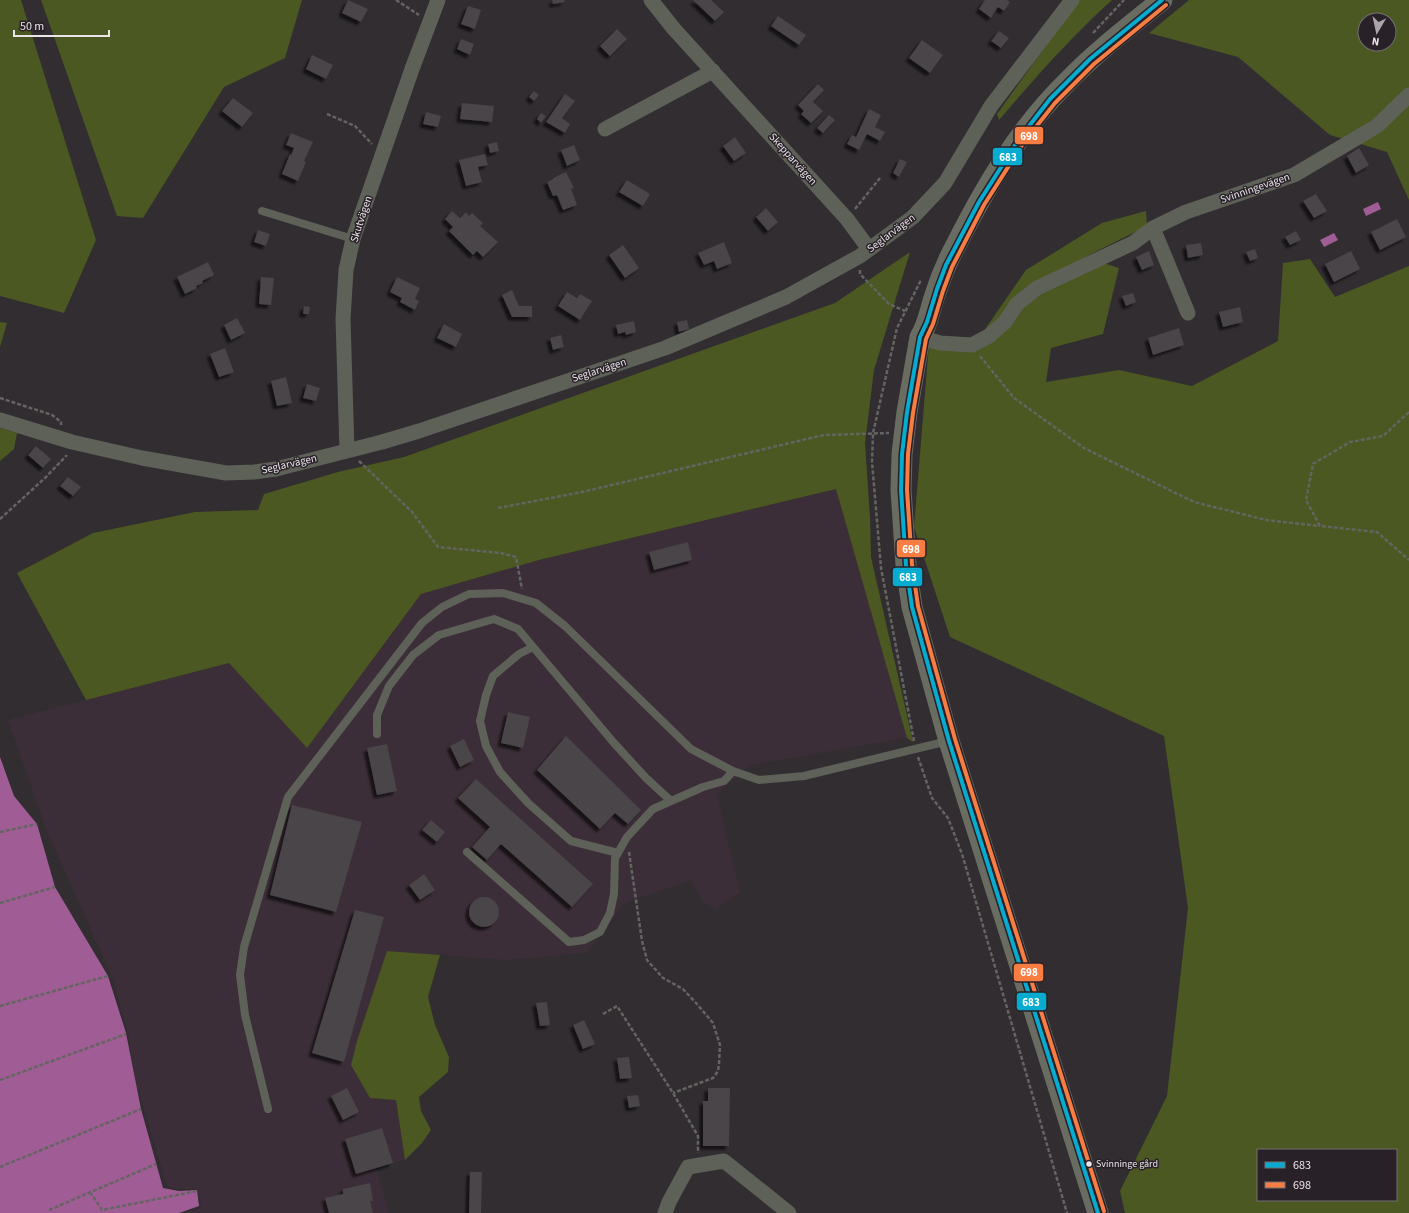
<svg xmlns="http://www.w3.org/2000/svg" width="1409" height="1213" font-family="'Source Sans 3',sans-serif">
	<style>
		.built { fill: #3b2e38 }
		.green { fill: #4b5821; fill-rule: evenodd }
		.water { fill: #a05d95 }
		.building { fill: #484448; filter: url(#shadow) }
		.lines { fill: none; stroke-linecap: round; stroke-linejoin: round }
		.path { stroke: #646461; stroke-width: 2.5; stroke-dasharray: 4 2; stroke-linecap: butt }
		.lane { stroke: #5e6157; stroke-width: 8 }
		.street { stroke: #5e6157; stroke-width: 15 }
		.secondary { stroke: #696c60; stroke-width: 21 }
		.bus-1-casing { stroke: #292128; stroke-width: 7 }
		.bus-2-casing { stroke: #292128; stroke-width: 7 }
		.bus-1 { stroke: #06acd0; stroke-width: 4 }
		.bus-2 { stroke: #f77d43; stroke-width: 4 }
		.bus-dot { fill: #eae5e9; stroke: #292128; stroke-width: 1.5 }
		.labels { text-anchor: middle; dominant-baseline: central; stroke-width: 3; stroke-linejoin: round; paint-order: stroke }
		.bus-label { font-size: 10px; fill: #eae5e9; stroke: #292128; text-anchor: start }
		.street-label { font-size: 11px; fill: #eae5e9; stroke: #292128 }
		.line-badge { stroke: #292128; stroke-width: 1.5 }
		.badge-label { font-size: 11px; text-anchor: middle; font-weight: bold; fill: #fff }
	</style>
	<defs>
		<filter id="shadow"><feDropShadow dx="-3.5" dy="3.5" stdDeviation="1" flood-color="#0009"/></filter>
	</defs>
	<rect width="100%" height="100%" fill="#312d31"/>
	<!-- built -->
	<path class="built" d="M836,489l71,249 -156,27 -34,29 23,99 -24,16 -13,-7 -12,-22 -66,23 -39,50 -81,7 -118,-9 9,149 9,60 -29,8 11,36 1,9h-202l15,-5 -3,-18 -31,-3 -31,-105 -8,-48 -16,-58 -66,-147 -38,-109 221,-57 78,84 114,-153 118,-34z"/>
	<!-- green -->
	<path class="green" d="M0,0h21l75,240 -32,73 -64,-17z
		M41,0h261l-17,58 -61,29 -81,131 -26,-2z
		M1079,0h33c-41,37 -77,78 -113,120l-2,-6z
		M1189,0h220v200l-22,-48 -57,-17 -92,-78 -89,-24zM1365,20h24v24h-24z
		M1146,211l1,15 -62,31 34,11 -16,66 -52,14 -5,34 73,-12 73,16 86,-45 5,-78 27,-4 25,38 74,-31v947h-284l-5,-22 47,-95 21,-188 -24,-172 -214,-99 -36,-110 15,-183 50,-6 47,-68 76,-47zM1258,1150h138v50h-138z
		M910,252l-36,118 -9,73 5,75 1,39 42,185 -6,-4 -71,-249 -297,71 -118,34 -114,154 -78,-85 -143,37 -69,-127 76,-40 102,-21 63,-2 6,-16 74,-22 66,-15 431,-154z
		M0,322l7,1 -7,24z
		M0,428l17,5 -3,16 -14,12z
		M387,951l53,4 -12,42 7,28 14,32 -1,15 -29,25 2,14 10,19 -9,13 -17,17 -9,-60 -26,-2 -19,-33 6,-24z"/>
	<!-- water -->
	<path class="water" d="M1378,202l3,7 -15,7 -3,-7z
		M1334,233l4,7 -14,7 -4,-7z
		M0,757l14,39 23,28 18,63 53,89 18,57 15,76 22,79 16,3 18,-1 2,16 -20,7h-179z"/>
	<!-- building -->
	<path class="building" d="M348,0l20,9 -7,13 -19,-9z
		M552,0h12l1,2 -12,2z
		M693,0h18l13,12 -9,9z
		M985,0h22l3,2 -6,9 -6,-4 -7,11 -12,-9z
		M468,6l13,4 -6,19 -14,-5z
		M778,16l28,19 -7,10 -28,-19z
		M617,29l10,10 -17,17 -10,-10z
		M999,31l10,7 -8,10 -10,-7z
		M461,39l13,5 -4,11 -13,-6z
		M922,40l21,15 -13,18 -21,-15z
		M312,55l21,10 -7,14 -20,-10z
		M818,84l6,6 -11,12 10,9 -12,12 -10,-9 3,-3 -6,-6z
		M534,91l5,4 -5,6 -5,-4z
		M565,94l10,7 -13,17 8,6 -5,9 -19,-11z
		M233,98l20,15 -11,14 -20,-16z
		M462,103l32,3 -2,16 -32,-3z
		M869,109l12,6 -6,12 10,5 -5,9 -13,-7 -8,16 -12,-6 5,-9 4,2z
		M426,112l15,4 -3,11 -15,-3z
		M541,113l5,3 -5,7 -4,-4z
		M829,115l6,5 -12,13 -6,-5z
		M291,133l22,9 -9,19 2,1 -8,19 -16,-7 8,-20 1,1 3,-7 -8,-3z
		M735,137l11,16 -12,8 -11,-15z
		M497,142l2,9 -9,2 -2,-9z
		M574,145l6,15 -13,6 -6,-16z
		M1359,148l10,17 -13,8 -9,-17z
		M485,154l3,11 -10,2 4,15 -16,4 -7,-26z
		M900,159l7,3 -8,15 -6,-4z
		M566,172l8,16 -3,1 6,16 -14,5 -6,-15 -4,1 -6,-14 6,-3v-1z
		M627,180l23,14 -7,12 -24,-14z
		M1316,194l11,17 -13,7 -11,-17z
		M766,208l12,14 -10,9 -12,-14z
		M452,211l8,7 6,-6 3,4 3,-3 11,10 -3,3 18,16 -15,15 -6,-6 -4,4 -24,-24 4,-4 -8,-8z
		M1397,219l9,18 -26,13 -9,-18z
		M258,230l12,4 -4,12 -12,-4z
		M1296,231l5,9 -11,5 -5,-8z
		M724,242l8,21 -15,6 -3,-8 -10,4 -6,-12z
		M1201,243l2,12 -15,3 -2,-13z
		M623,245l16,23 -14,10 -16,-23z
		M1255,249l3,9 -8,3 -4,-9z
		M1149,251l5,14 -12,5 -6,-13z
		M1351,251l9,18 -26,13 -9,-18z
		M208,262l6,13 -12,6 1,2 -7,3 1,2 -12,6 -8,-17z
		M261,277l13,1 -3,27 -12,-1z
		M397,277l23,11 -5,11 4,2 -4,9 -15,-8 2,-4 -12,-6z
		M512,290l7,16h13v11h-20l-10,-22z
		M567,292l10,6 3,-4 12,7 -12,19 -22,-14z
		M1133,293l3,9 -10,4 -4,-10z
		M304,306l6,1 -1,7h-6z
		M1240,307l3,15 -20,5 -4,-15z
		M237,318l8,15 -14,7 -7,-15z
		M687,320l2,9 -10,3 -2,-10z
		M634,321l2,11 -10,3 -1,-3 -7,2 -2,-9z
		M444,324l18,10 -6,13 -19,-9z
		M1179,328l5,17 -31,10 -5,-17z
		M561,335l3,12 -11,3 -3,-12z
		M225,348l9,24 -15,5 -9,-23z
		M286,377l6,26 -15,3 -6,-25z
		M307,384l13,4 -4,13 -13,-3z
		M36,446l15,13 -8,9 -15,-13z
		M68,477l13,10 -8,9 -13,-10z
		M688,542l4,18 -38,10 -5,-18z
		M508,712l22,5 -7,31 -22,-5z
		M566,736l75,74 -13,14 -13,-11 -15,16 -63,-59z
		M464,739l10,21 -14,7 -10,-21z
		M387,744l10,47 -20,4 -10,-47z
		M476,779l117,105 -21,23 -71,-63 -14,16 -15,-13 18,-20 -32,-29z
		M292,805l70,17 -26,90 -66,-17z
		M431,820l14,12 -8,10 -15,-12z
		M424,874l11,16 -15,10 -11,-15z
		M469 912a15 15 0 1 1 30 0a15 15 0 1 1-30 0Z
		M355,910l29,7 -40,145 -32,-9z
		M547,1002l3,23 -10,1 -4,-23z
		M584,1020l11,24 -12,5 -10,-24z
		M629,1057l3,21 -12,1 -3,-21z
		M347,1088l12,24 -16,8 -12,-24z
		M708,1088h22l-1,58h-26v-45h5z
		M638,1095l2,11 -11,2 -2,-12z
		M382,1128l11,35 -37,11 -11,-35z
		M470,1172h12l-1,41h-12z
		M370,1183l3,18h-3l3,12h-44l-4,-15 18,-4v-5z"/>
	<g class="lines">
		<!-- path -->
		<path class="path" d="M396,0l23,15
			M1093,33l31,-33
			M327,114l28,12 17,18
			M855,209l25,-31
			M860,270v4l29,30 16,7
			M980,356l34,42 70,50 110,54 72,18 54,6
			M0,398l52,17 9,7v3
			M1409,412l-26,24 -33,6 -37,22 -7,36 14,26 57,6 32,28
			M359,461l53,51 26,35 63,6 15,4 6,32
			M498,508l84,-16 242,-57 65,-2
			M0,519l45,-41 22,-23
			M914,741l-33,-173 -9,-106 1,-29 24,-105 24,-48
			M918,757l14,41 16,20 14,36 105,359
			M0,832l37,-8
			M629,852l13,89 5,19 16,18 20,11 14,15 16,19 7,22 -1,19 -1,7 -5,7 -40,15
			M0,903l55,-16
			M0,1006l108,-30
			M603,1014l14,-8 56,87 25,43v17
			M0,1080l126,-46
			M0,1167l141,-58
			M90,1192l12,18 95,-19
			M49,1210l107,-46"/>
		<!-- lane -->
		<path class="lane" d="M262,211l91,28
			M533,647l-14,7 -26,22 -7,19 -6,26 6,25 14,26 28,31 43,38 47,12
			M377,734v-19l12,-29 24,-31 26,-20 55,-16 24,10 96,114 32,35 25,23
			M467,852l102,90 15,-2 16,-8 10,-19 4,-19 1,-36 12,-21 26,-28 50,-22 21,-6 9,-10
			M268,1109l-23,-94 -5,-40 4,-28 44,-150 134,-174 20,-16 27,-13 34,-1 33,10 29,23 126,123 42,22 26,9 45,-4 144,-35"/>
		<!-- street -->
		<path class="street" d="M651,0l23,29 173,190 22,30
			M605,129l108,-58
			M1153,228l35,85
			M920,337l20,6 32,2 17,-9 16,-14 12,-18 20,-16 96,-45 20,-15 33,-16 108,-37 83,-49 32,-31
			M0,420l72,22 70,16 84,15 28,-1 22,-3 106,-27 37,-11 199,-67 47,-16 121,-51 74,-41 53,-39 32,-34 46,-77 81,-106
			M347,450l-4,-131 3,-49 7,-31 59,-170 26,-69
			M665,1213l4,-11 19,-35 36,-6 65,52"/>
		<!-- secondary -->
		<path class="secondary" d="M1098,1213l-149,-472 -37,-134 -6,-42 -5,-75 1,-36 5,-42 13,-75c8,-12 10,-28 15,-42 5,-16 12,-33 20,-48 31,-61 64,-118 113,-166 29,-30 62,-55 94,-81"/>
		<!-- bus-1 casing -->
		<g class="bus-1-casing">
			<path id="bus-1" d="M1098,1213l-149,-472 -37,-134 -6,-42 -5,-75 1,-36 5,-42 13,-75 7,-15 10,-33 9,-24 33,-63 40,-63 31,-40 40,-40 72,-59"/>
		</g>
		<!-- bus-2 casing -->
		<g class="bus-2-casing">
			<path id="bus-2" d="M1104,1211l-149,-472 -37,-133 -6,-42 -5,-74 1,-36 5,-41 13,-74 7,-15 10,-33 9,-24 32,-62 40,-63 31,-39 39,-39 72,-59"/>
		</g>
		<!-- bus-1 -->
		<use href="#bus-1" class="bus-1"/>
		<!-- bus-2 -->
		<use href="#bus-2" class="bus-2"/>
	</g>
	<!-- markers -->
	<circle class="bus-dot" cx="1089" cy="1164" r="3.5"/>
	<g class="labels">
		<!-- bus labels -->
		<g class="bus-label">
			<text x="1096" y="1164">Svinninge gård</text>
		</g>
		<!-- street labels -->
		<g class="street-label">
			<text transform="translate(793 159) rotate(48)">Skepparvägen</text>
			<text transform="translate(1255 188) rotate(-19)">Svinningevägen</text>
			<text transform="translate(361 219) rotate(-72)">Skutvägen</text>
			<text transform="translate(891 233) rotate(-37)">Seglarvägen</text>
			<text transform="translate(599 370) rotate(-18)">Seglarvägen</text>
			<text transform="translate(289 464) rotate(-13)">Seglarvägen</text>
		</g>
	</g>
	<g class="line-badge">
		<rect x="1014" y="126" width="30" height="19" rx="4" fill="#f77d43"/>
		<rect x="992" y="147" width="31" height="19" rx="4" fill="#06acd0"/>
		<rect x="896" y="539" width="30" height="19" rx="4" fill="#f77d43"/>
		<rect x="892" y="567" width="31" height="20" rx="4" fill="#06acd0"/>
		<rect x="1013" y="963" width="31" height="19" rx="4" fill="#f77d43"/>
		<rect x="1016" y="992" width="31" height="19" rx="4" fill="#06acd0"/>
	</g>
	<g class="badge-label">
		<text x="1029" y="140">698</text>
		<text x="1008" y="161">683</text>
		<text x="911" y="553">698</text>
		<text x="908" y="581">683</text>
		<text x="1029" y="976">698</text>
		<text x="1031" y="1006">683</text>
	</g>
	<!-- legend -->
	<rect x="1257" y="1149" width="140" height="52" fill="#292128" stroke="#766f75"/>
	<rect x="1265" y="1162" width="20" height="6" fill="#06acd0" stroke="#766f75"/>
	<text x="1293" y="1169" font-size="12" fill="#eae5e9">683</text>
	<rect x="1265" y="1182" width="20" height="6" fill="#f77d43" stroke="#766f75"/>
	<text x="1293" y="1189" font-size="12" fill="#eae5e9">698</text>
	<!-- north arrow -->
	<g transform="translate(1377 32) rotate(189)"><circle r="19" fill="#292128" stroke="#766f75"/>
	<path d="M0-3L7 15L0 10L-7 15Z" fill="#a9a5a9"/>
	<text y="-6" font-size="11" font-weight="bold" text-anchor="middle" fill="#eae5e9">N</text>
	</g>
	<!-- scale -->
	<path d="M14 30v6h95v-6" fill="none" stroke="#eae5e9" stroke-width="2"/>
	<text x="20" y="30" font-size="12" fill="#eae5e9" stroke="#292128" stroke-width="3" paint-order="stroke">50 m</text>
</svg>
